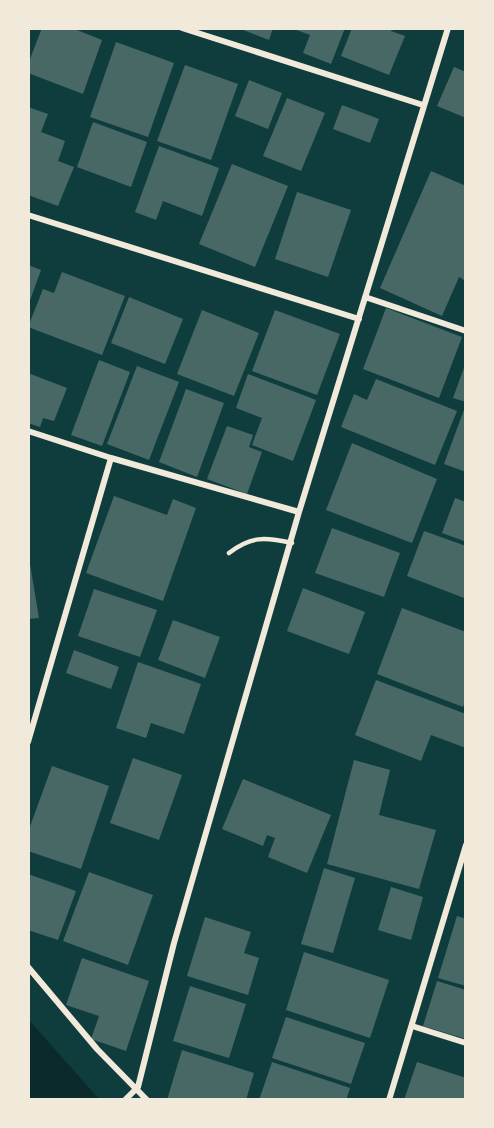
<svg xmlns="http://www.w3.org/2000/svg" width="494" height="1128" font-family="'Noto Sans',sans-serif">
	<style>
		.water { fill: #0a2a2b }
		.building { fill: #486865 }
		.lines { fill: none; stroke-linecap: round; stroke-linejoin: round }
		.service { stroke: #f1e9da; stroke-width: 4.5 }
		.minor { stroke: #f1e9da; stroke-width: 6 }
	</style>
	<rect width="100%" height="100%" fill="#0f3d3e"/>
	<!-- water -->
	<path class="water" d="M29,1020l70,79h-70z"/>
	<!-- building -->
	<path class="building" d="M42,28h30l30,12 -19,54 -55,-21v-9z
		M238,28h35l-4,12z
		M345,28l-14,36 -28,-11 7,-18 -16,-6z
		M352,28h40l-1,3 14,5 -16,39 -48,-19z
		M116,42l58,21 -26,74 -58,-20z
		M185,65l53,19 -27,76 -54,-19z
		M454,67l12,5v46l-29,-12z
		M249,80l33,13 -14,36 -33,-13z
		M287,98l38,15 -24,58 -38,-15z
		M342,105l37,14 -9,24 -37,-14z
		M28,107l20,7 -7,18 24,9 -7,20 16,6 -16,39 -30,-11z
		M93,122l54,20 -16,45 -54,-20z
		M159,146l60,22 -17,48 -39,-15 -7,19 -21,-8z
		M232,164l56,22 -33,81 -56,-23z
		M431,171l35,15v91l-2,3 -5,-3 -17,39 -62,-28z
		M297,192l54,18 -23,67 -53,-18z
		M28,265l13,5 -12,33h-1z
		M62,272l63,24 -23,59 -74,-28 15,-38 11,4z
		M129,297l54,22 -18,45 -54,-21z
		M386,308l76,29 -23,61 -76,-29z
		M202,310l57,23 -25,63 -57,-22z
		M275,310l65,24 -23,61 -65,-24z
		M99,360l31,12 -28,74 -31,-11z
		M465,365h1v37l-13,-4z
		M137,366l42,16 -30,78 -42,-16z
		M28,373l39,15 -13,33 -11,-3 -3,9 -12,-4z
		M248,374l68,26 -23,61 -41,-16 10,-27 -26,-10z
		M376,379l81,32 -22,54 -94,-38 13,-33 13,6z
		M186,389l38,14 -27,74 -38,-15z
		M465,407h1v65l-22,-8z
		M227,426l26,9 -4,12 13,5 -15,42 -40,-15z
		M352,443l85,36 -25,64 -86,-33z
		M114,496l53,19 6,-16 23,9 -33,93 -77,-28z
		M455,498l11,4 -2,39 -22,-8z
		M332,528l68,25 -16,44 -69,-24z
		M424,531l42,15 -2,52 -57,-22z
		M28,552l11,66 -11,1z
		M303,588l62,24 -16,42 -62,-23z
		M94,589l63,21 -17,47 -62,-21z
		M402,608l64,24v67l-3,8 -86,-33z
		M173,620l47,17 -15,41 -47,-18z
		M74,650l45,17 -8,22 -45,-16z
		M138,662l63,22 -17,50 -33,-11 -5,15 -30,-10z
		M376,680l90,34v34l-35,-13 -10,26 -66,-26z
		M133,758l49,17 -23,65 -49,-17z
		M354,760l36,10 -11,45 57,15 -17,59 -92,-25z
		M52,766l57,20 -28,83 -53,-18v-19z
		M243,779l88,36 -24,58 -39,-16 7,-19 -8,-3 -4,11 -41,-17z
		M324,868l31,10 -22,75 -32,-9z
		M89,872l64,23 -25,70 -65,-24z
		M28,874l48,17 -18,49 -30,-10z
		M391,887l32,10 -12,43 -33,-10z
		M457,916l9,3v67l-28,-8z
		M205,917l46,15 -7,21 15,5 -11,37 -61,-19z
		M304,952l85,28 -19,58 -84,-28z
		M82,958l67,23 -23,70 -35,-12 8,-23 -33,-11z
		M437,981l29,9v49l-43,-13z
		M190,986l56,18 -17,54 -56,-17z
		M286,1017l79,26 -14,41 -79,-26z
		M182,1050l72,23 -8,27h-79z
		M272,1062l78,26 -4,12h-87z
		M417,1062l49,16v22h-62z"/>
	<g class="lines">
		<!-- service -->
		<path class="service" d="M229,553c22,-17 36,-16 63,-10"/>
		<!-- minor -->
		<path class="minor" d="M182,28l241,77
			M28,215l331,104
			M365,297l101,34
			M28,431l83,27
			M28,742l83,-284 188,54
			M28,967l69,82 50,51
			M412,1026l54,17
			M125,1100l13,-13 36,-144 125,-431 149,-484
			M389,1100l77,-255"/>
	</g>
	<!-- border -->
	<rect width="494" height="1128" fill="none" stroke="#f1e9da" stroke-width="60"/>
</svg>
